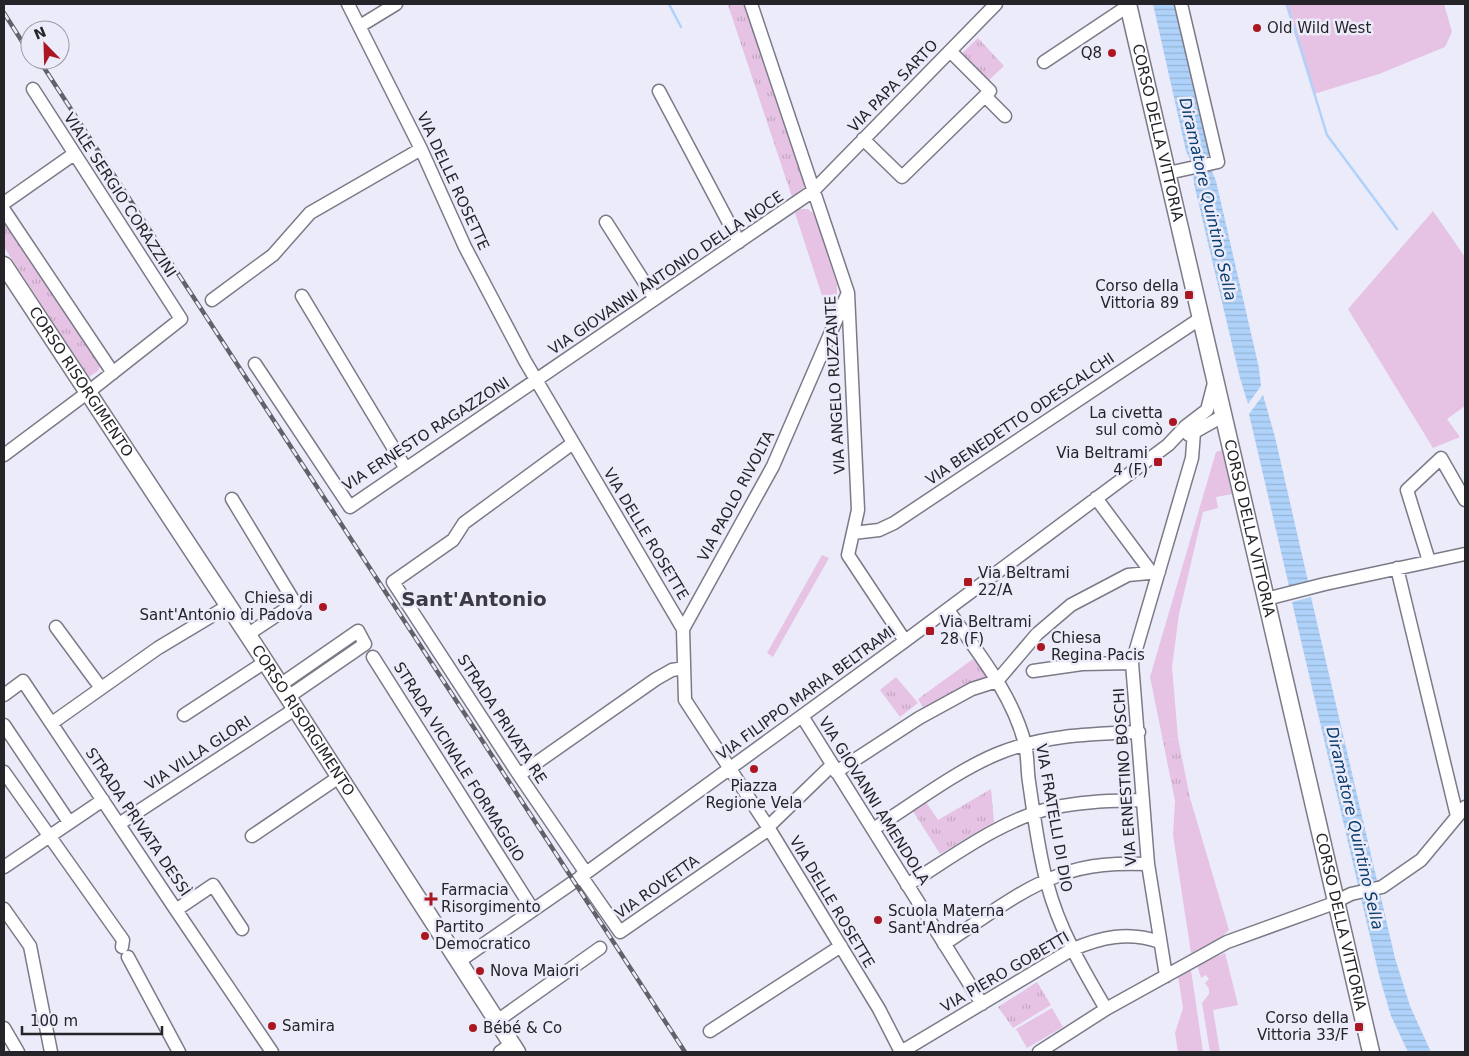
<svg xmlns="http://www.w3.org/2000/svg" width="1469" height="1056" font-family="'DejaVu Sans',sans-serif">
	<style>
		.grass { fill: #e6c2e4 }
		.park { fill: url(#park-tufts) }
		.water { fill: url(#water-rules) }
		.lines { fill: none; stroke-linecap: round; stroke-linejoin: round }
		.stream { stroke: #afd2fa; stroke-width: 2.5 }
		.minor-casing { stroke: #7b7a87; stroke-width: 15 }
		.major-casing { stroke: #7b7a87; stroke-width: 19 }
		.minor { stroke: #fff; stroke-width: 12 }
		.major { stroke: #fff; stroke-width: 16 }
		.rail-casing { stroke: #616169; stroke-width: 4.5 }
		.rail { stroke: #ecebfa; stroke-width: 2.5; stroke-dasharray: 8; stroke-linecap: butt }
		.poi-dot { fill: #ab1721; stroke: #ecebfa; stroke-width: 2 }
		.labels { text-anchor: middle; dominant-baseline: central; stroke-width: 5; stroke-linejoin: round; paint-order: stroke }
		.poi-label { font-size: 15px; fill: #242429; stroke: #ecebfa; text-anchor: start }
		.street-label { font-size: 15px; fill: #242429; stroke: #ecebfa }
		.water-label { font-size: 16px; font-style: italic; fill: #093d6d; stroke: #ecebfa }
		.district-label { font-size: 20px; font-weight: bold; fill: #3b3a46; stroke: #ecebfa }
	</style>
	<defs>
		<pattern id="park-tufts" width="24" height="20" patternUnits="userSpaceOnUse" patternTransform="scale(1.25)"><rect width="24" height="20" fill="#e6c2e4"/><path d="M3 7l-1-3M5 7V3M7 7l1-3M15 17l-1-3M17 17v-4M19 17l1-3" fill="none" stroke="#c5a7c4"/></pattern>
		<pattern id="water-rules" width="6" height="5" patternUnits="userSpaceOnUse" patternTransform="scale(1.25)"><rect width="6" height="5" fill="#afd2fa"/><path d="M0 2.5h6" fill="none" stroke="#96b4d6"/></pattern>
	</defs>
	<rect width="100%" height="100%" fill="#ecebfa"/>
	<!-- grass -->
	<path class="grass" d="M1285,4h159l8,28 -7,15 -66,27 -65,20z
		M799,209h9l7,6 22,70v19l-7,16 -35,-107z
		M1433,211l32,46v149l-18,13 13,18 -27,11 -85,-139z
		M1222,450l10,44 -16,3 2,11 -15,4 -24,102 -7,53 6,71 -15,3 -13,-64 66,-225z
		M822,555l7,3 -56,99 -6,-4z
		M1190,798l39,132 -10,9 -28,14 -18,-118 2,-34z
		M1225,953l13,52 -25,5 7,42h-10l-8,-49 7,-9v-5l-4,-6 4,-4 -3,-4 -5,3 -4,-13z
		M1191,970l12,82h-25l-3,-19 8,-25 -5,-32z
		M1052,1008l11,19 -36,21 -11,-19z"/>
	<!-- park -->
	<path class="park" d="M731,4h14l60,182 -13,11 -64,-192z
		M978,38l26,28 -17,16 -26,-28z
		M4,215l97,148 -3,8 -9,6 -85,-130z
		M973,659l14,18 -24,9 -39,23 -6,-10z
		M896,677l22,26 -18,14 -20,-27z
		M1178,738l12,60 -15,3 -12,-60z
		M991,789l3,33 -54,32 -27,-43 13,-9 12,18z
		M1037,982l14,23 -38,23 -15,-21z"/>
	<!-- water -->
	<path class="water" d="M1153,4h22l33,142 1,15 -16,4 -7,-14z
		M1210,166l6,15 43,187 2,18 -13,18 -8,-26 -46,-194 -1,-14z
		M1263,395l12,42 33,144 -19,5 -40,-172z
		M1311,597l84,361 15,48 21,46h-23l-17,-36 -12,-41 -87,-373z"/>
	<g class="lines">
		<!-- stream -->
		<path class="stream" d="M669,4l12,23
			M1287,4l40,131 70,94"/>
		<!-- minor casing -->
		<g class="minor-casing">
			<path id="minor" d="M348,4l73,145 44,98 60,114 158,268 2,71 83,127 111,182 22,43 170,-102c30,-13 57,-19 89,-8
				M751,4l97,289 10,217 -10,45 57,86
				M360,26l36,-22
				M1044,62l84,-56
				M659,91l80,151
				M985,96l20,20
				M863,139l39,38 88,-86 -40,-40
				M1168,173l50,-11 -37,-158
				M4,203l70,-49
				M4,210l109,163
				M606,222l49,77
				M302,296l104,173
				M212,300l61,-45 37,-42 111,-64
				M255,364l95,143 463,-316 183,-187
				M1189,435l34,-19
				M573,443l-109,80 -11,17 -60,42 126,193 67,98
				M4,455l83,-62 94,-74 -148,-230
				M1096,498l55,74
				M232,499l63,104 -48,32
				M853,533l26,-3 15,-7 307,-205
				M1429,561l-22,-71 34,-32 24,42
				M1397,568l60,248
				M1266,599l59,-15 140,-30
				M948,610c29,42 64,83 77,134 3,12 2,26 4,38 5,33 9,68 18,101 12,46 35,85 59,126
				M56,627l45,61
				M683,629l90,-163 74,-171
				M373,657l160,253
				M1033,671l49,-7 50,-1
				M280,685l78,-54 7,13 -77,53
				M4,695l19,-14 153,229 37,-25 29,44
				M184,715l81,-53
				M802,716l180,288
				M52,723l106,-75 70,-42
				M4,725l65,97
				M4,772l119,168 -1,7
				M836,772l83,-54 53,-29 25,-8 40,-47 34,-29 57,-30 31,-3
				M519,775l137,-96 16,-9 12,-2
				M119,824l176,-115
				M768,827l64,-62
				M873,829c39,-24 81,-57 124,-75 45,-19 93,-20 142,-22
				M252,836l87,-59
				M4,867l99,-67
				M581,876l39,56 149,-103
				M907,885c44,-27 95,-66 145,-77 30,-7 60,-7 91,-8
				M4,909l26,37 21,106
				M176,910l96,142
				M944,944c36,-23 76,-55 116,-69 28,-11 58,-12 88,-11
				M128,957l51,95
				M458,962l117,-81 330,-240 263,-196 18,-19 21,-16 7,-27
				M1166,976l-18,-112 -16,-201 60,-205 2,-26
				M497,1021l103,-73
				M4,1028l14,24
				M710,1031l131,-85
				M500,1052l11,-8
				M1039,1052l67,-43 121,-67 102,-37 22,-11 31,-7 39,-27 44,-53"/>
		</g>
		<!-- major casing -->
		<g class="major-casing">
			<g id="major">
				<path id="s1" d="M1128,4l243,1048"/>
				<path id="s2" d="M4,265l255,387 258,400"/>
			</g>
		</g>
		<!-- minor -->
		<use href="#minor" class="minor"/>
		<!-- major -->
		<use href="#major" class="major"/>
		<!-- rail casing -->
		<g class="rail-casing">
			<path id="rail" d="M4,13l26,41
				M39,60l646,992"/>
		</g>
		<!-- rail -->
		<use href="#rail" class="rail"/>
	</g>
	<!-- markers -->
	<g class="poi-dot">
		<circle cx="1257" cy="28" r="5"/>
		<circle cx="1112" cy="53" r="5"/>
		<rect x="1184" y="290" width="10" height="10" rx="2.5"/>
		<circle cx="1173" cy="422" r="5"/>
		<rect x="1153" y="457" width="10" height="10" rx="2.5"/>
		<rect x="963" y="577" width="10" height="10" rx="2.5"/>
		<circle cx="323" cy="607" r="5"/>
		<rect x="925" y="626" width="10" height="10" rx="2.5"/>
		<circle cx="1041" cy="647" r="5"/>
		<circle cx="754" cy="769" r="5"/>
		<path d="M428.5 891.5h5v5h5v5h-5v5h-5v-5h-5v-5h5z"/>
		<circle cx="878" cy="920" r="5"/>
		<circle cx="425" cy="936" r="5"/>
		<circle cx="480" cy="971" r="5"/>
		<circle cx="272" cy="1026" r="5"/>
		<rect x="1354" y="1022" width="10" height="10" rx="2.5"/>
		<circle cx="473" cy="1028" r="5"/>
	</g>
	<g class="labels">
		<!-- poi labels -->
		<g class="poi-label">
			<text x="1267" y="28">Old Wild West</text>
			<text x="1102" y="53" text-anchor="end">Q8</text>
			<text x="1179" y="286" text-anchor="end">Corso della<tspan x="1179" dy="17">Vittoria 89</tspan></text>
			<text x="1163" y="413" text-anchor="end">La civetta<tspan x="1163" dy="17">sul comò</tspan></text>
			<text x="1148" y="453" text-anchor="end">Via Beltrami<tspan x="1148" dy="17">4 (F)</tspan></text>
			<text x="978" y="573">Via Beltrami<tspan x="978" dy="17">22/A</tspan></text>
			<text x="313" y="598" text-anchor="end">Chiesa di<tspan x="313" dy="17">Sant'Antonio di Padova</tspan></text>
			<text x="940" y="622">Via Beltrami<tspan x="940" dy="17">28 (F)</tspan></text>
			<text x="1051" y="638">Chiesa<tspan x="1051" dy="17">Regina Pacis</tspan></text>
			<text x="754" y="786" text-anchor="middle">Piazza<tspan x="754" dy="17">Regione Vela</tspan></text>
			<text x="441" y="890">Farmacia<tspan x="441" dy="17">Risorgimento</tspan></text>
			<text x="888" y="911">Scuola Materna<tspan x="888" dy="17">Sant'Andrea</tspan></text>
			<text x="435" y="927">Partito<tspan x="435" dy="17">Democratico</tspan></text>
			<text x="490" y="971">Nova Maiori</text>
			<text x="1349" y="1018" text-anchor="end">Corso della<tspan x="1349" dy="17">Vittoria 33/F</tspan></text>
			<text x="282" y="1026">Samira</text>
			<text x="483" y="1028">Bébé &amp; Co</text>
		</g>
		<!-- street labels -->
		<g class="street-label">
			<text transform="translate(893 86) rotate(-46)">VIA PAPA SARTO</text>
			<text stroke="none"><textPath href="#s1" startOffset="132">CORSO DELLA VITTORIA</textPath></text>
			<text transform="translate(453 181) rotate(65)">VIA DELLE ROSETTE</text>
			<text transform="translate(120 195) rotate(57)">VIALE SERGIO CORAZZINI</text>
			<text transform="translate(666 273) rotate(-34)">VIA GIOVANNI ANTONIO DELLA NOCE</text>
			<text stroke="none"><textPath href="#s2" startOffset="140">CORSO RISORGIMENTO</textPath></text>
			<text transform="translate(835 385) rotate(-93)">VIA ANGELO RUZZANTE</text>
			<text transform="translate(1020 419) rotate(-34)">VIA BENEDETTO ODESCALCHI</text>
			<text transform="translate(426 434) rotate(-33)">VIA ERNESTO RAGAZZONI</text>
			<text transform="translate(736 496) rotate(-62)">VIA PAOLO RIVOLTA</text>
			<text stroke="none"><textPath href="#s1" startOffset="538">CORSO DELLA VITTORIA</textPath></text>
			<text transform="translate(646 534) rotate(59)">VIA DELLE ROSETTE</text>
			<text transform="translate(806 693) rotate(-36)">VIA FILIPPO MARIA BELTRAMI</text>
			<text transform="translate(502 719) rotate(57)">STRADA PRIVATA RE</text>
			<text stroke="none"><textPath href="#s2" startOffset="545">CORSO RISORGIMENTO</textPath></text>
			<text transform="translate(198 753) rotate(-33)">VIA VILLA GLORI</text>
			<text transform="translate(459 762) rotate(58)">STRADA VICINALE FORMAGGIO</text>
			<text transform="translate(1125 777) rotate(-94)">VIA ERNESTINO BOSCHI</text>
			<text transform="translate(874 801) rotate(58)">VIA GIOVANNI AMENDOLA</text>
			<text transform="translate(1054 818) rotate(80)">VIA FRATELLI DI DIO</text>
			<text transform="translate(138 822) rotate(56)">STRADA PRIVATA DESSÌ</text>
			<text transform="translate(657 887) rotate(-35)">VIA ROVETTA</text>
			<text transform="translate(832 902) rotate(59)">VIA DELLE ROSETTE</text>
			<text stroke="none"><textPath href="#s1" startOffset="942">CORSO DELLA VITTORIA</textPath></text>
			<text transform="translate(1005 972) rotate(-30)">VIA PIERO GOBETTI</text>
		</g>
		<!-- water labels -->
		<g class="water-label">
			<text transform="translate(1208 199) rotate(77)">Diramatore Quintino Sella</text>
			<text transform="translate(1355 828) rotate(77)">Diramatore Quintino Sella</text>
		</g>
		<!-- district labels -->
		<g class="district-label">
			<text x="474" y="599">Sant'Antonio</text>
		</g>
	</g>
	<!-- border -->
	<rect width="1469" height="1056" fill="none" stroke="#242429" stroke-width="10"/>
	<!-- north arrow -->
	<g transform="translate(45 45) rotate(337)"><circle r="24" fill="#ecebfa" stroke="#9c9ba6"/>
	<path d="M0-4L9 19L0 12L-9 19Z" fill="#ab1721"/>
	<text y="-8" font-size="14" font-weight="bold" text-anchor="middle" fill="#242429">N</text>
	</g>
	<!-- scale -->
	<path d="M22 1026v8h140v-8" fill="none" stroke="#242429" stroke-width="2.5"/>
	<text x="30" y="1026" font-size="15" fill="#242429" stroke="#ecebfa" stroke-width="4" paint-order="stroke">100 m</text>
</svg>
